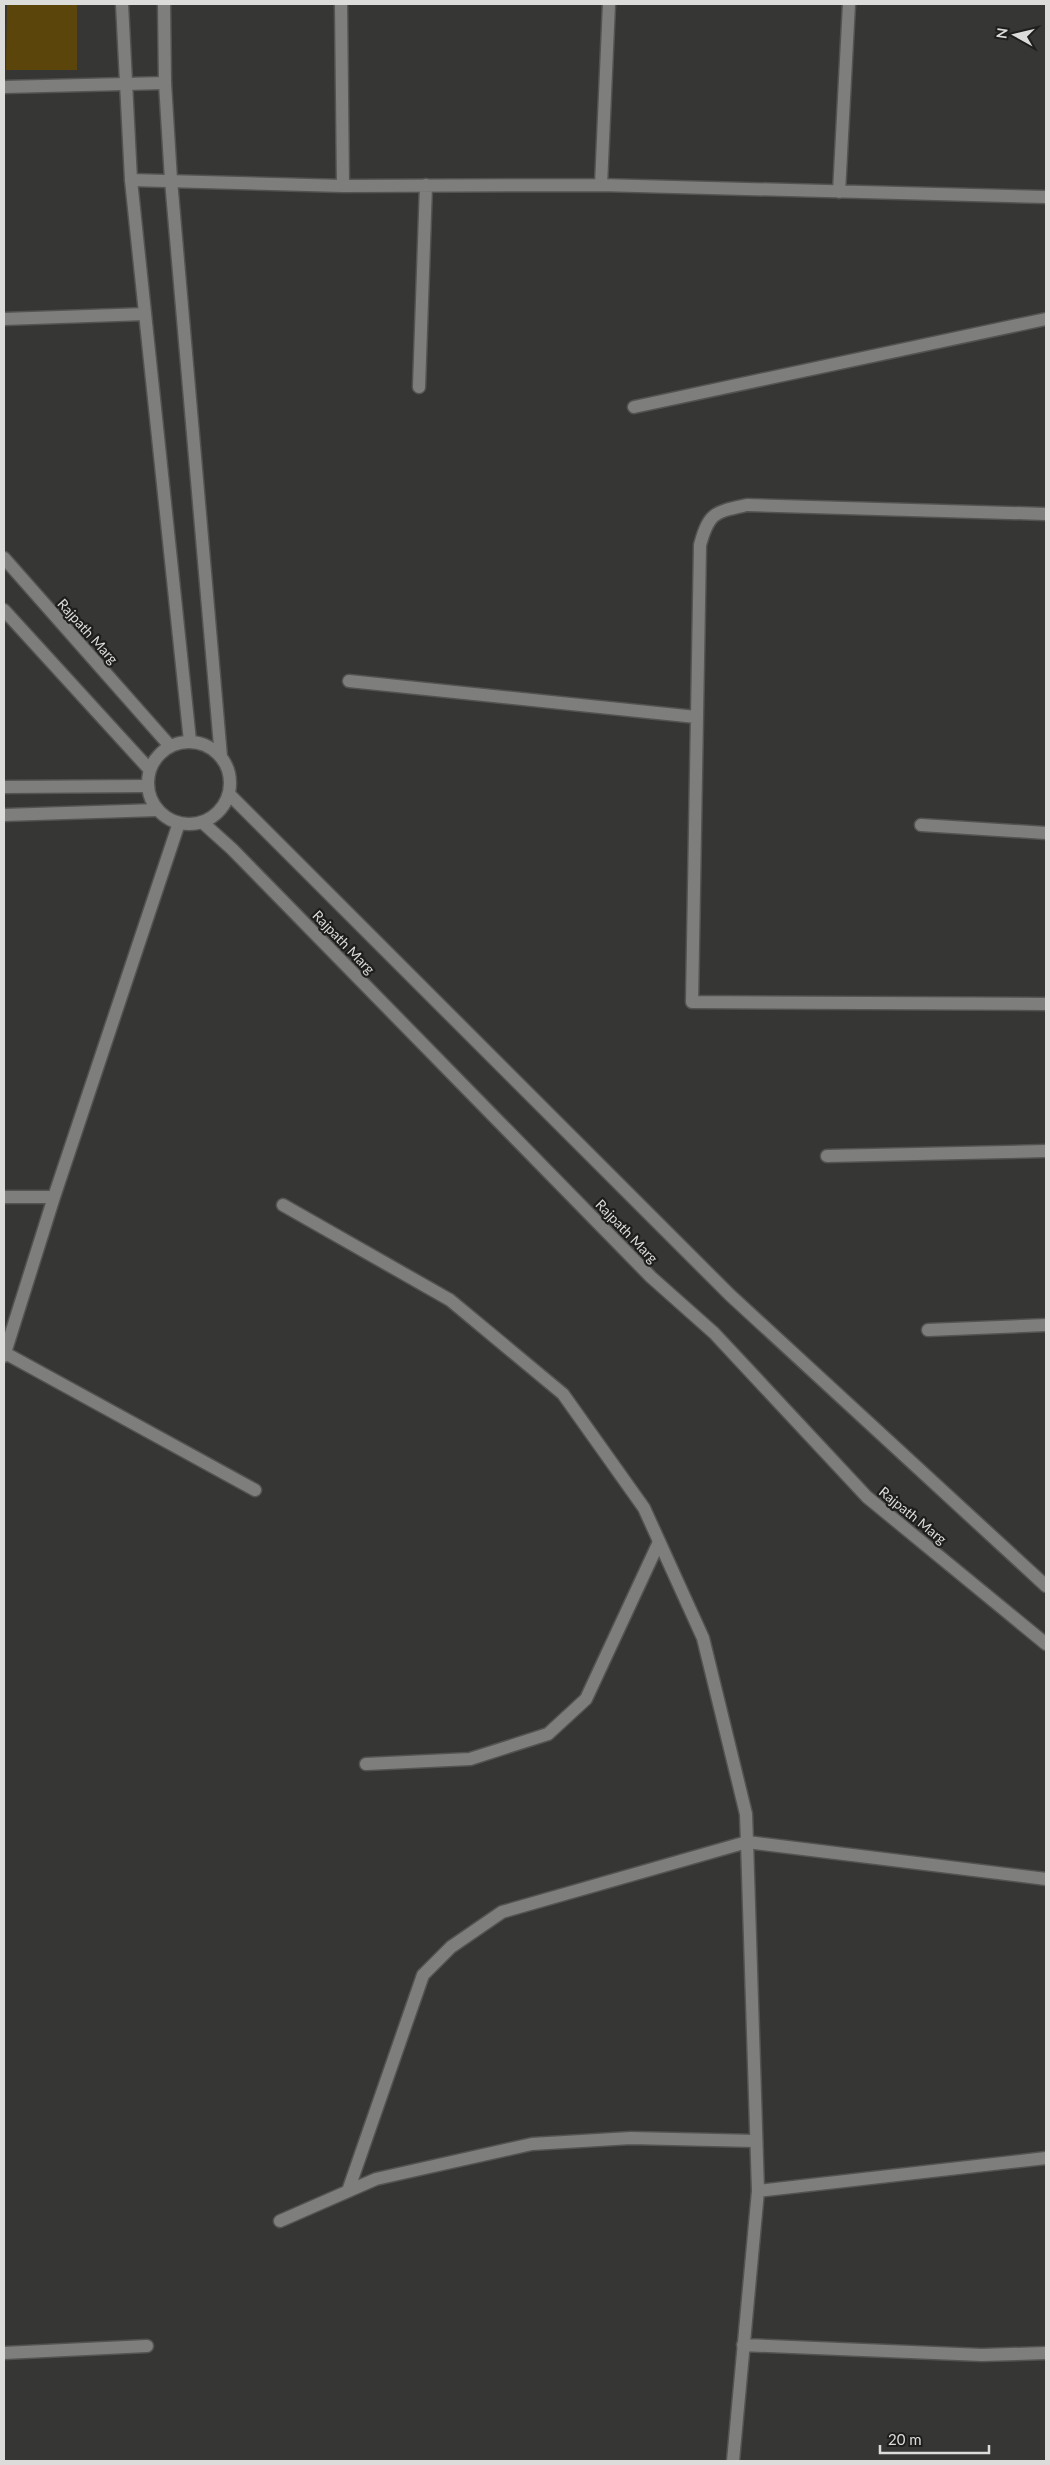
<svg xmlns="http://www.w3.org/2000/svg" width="1050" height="2465" font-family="Lato,sans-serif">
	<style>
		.building { fill: #5c450a }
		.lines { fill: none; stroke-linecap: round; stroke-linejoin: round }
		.service-casing { stroke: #535351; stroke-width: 15 }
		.minor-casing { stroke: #535351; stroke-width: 15 }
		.tertiary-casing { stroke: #535351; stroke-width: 15 }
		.secondary-casing { stroke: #535351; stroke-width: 15 }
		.service { stroke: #7e7f7c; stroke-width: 12 }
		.minor { stroke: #7e7f7c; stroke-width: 12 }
		.tertiary { stroke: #7e7f7c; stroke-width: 12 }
		.secondary { stroke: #7e7f7c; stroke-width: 12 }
		.labels { text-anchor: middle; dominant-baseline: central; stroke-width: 4.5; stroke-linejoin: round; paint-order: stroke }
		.street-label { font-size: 14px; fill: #dcdddb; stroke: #1e1e1d }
	</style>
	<rect width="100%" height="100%" fill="#363734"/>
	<!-- building -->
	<path class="building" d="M7,4h70v66h-71z"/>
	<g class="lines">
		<!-- service casing -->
		<g class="service-casing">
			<path id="service" d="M5,1353l250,137
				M366,1764l104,-5 78,-25 38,-35 73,-157
				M348,2191l75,-216 28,-28 51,-35 245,-70 299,37
				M280,2221l96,-42 156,-35 99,-6 125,3
				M4,2353l143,-7"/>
		</g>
		<!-- minor casing -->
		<g class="minor-casing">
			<path id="minor" d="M341,4l2,182
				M4,87l161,-4
				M131,180l212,6 258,-1 445,12
				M601,185l8,-181
				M839,192l10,-188
				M4,319l141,-5
				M419,387l7,-202
				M634,407l412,-88
				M1046,514l-299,-9c-32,7 -38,7 -47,40l-8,457 354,2
				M349,681l347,36
				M4,787l143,-1
				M4,815l153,-5
				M921,825l125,8
				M827,1156l219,-5
				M4,1197h50
				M283,1205l167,95 113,94 81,114 59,130 43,176 1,28 11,349 -25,270
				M928,1330l118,-5
				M4,1356l50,-159 125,-374
				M758,2191l288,-33
				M743,2345l239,10 64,-2"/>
		</g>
		<!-- tertiary casing -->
		<g class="tertiary-casing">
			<path id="tertiary" d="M122,4l9,176 59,561
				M164,4l1,79 6,97 50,577"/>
		</g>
		<!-- secondary casing -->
		<g class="secondary-casing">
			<path id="secondary" d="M4,558l166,188
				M4,610l146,160
				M148 783a41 41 0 1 1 82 0a41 41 0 1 1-82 0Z
				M229,794l501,501 316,291
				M202,822l30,27 419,428 63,56 153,164 179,147"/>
		</g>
		<!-- service -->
		<use href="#service" class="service"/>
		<!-- minor -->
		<use href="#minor" class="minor"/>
		<!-- tertiary -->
		<use href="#tertiary" class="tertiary"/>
		<!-- secondary -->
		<use href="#secondary" class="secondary"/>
	</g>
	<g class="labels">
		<!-- street labels -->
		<g class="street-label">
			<text transform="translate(88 631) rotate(48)">Rajpath Marg</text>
			<text transform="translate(344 942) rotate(46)">Rajpath Marg</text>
			<text transform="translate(627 1231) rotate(46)">Rajpath Marg</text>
			<text transform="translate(913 1515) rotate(39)">Rajpath Marg</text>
		</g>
	</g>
	<!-- border -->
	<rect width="1050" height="2465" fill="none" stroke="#dcdddb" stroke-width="10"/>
	<!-- north arrow -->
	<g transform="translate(1015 35) rotate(278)" stroke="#1e1e1d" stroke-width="4" paint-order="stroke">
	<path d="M0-4L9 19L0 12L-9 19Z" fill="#dcdddb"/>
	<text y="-8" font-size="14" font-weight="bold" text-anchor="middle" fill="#dcdddb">N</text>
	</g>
	<!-- scale -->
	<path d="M880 2445v8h109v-8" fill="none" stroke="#dcdddb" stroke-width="2.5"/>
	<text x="888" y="2445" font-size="15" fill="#dcdddb" stroke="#1e1e1d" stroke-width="4" paint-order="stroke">20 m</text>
</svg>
